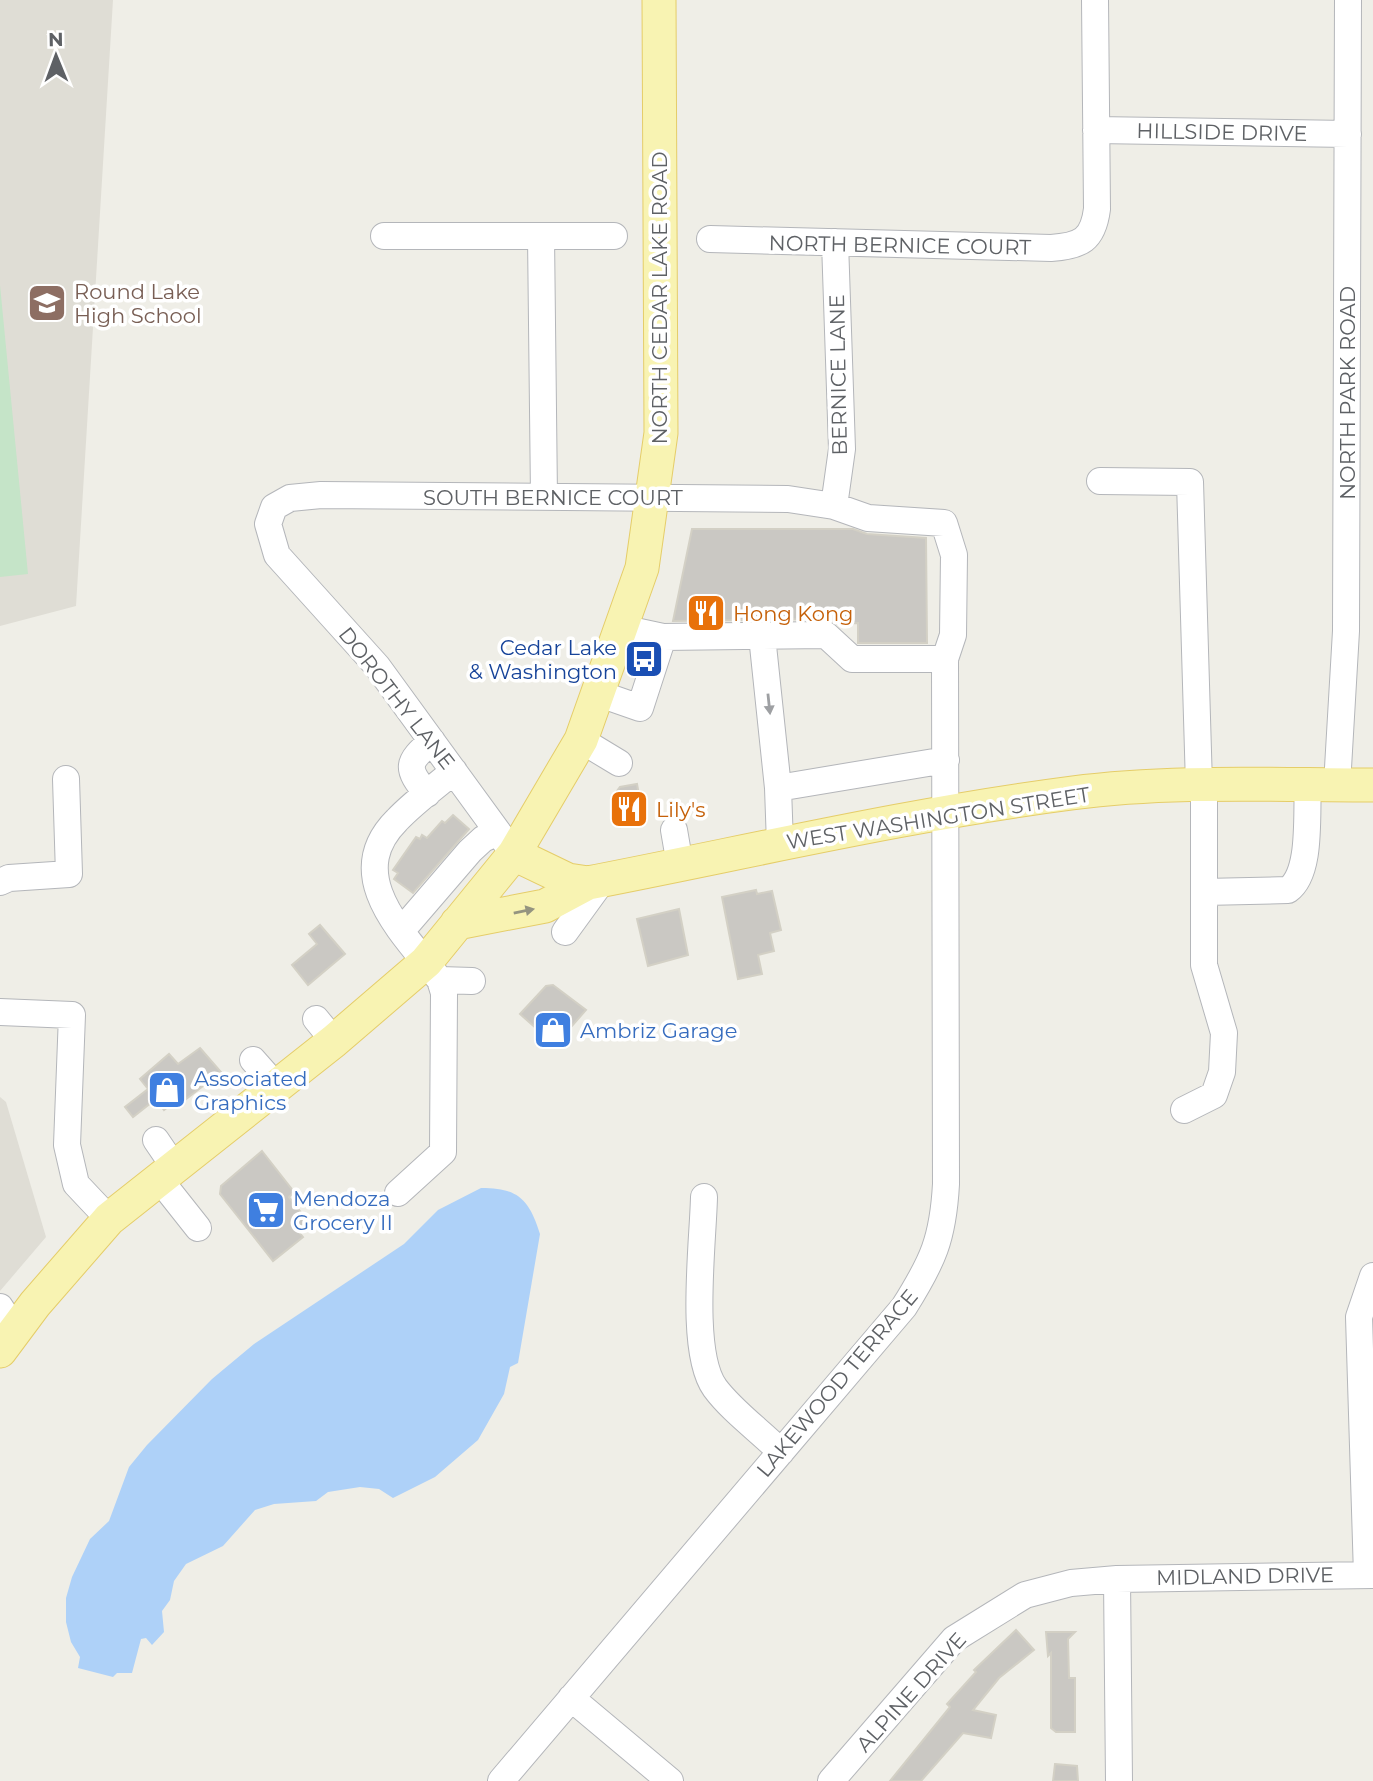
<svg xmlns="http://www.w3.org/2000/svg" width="1373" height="1781" font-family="Montserrat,sans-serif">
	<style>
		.education { fill: #dfddd5 }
		.green { fill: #c5e4c8 }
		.water { fill: #aed1f8 }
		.building { fill: #cac8c3; stroke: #d3d0c5; stroke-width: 2 }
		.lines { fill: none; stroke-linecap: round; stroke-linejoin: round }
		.minor-casing { stroke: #b4b6ba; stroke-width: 28 }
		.major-casing { stroke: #e5cd69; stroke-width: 35 }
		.minor { stroke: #fff; stroke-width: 26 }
		.major { stroke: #f8f3b2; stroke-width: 33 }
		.oneway { fill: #9ea0a3 }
		.oneway2 { fill: #949480 }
		.labels { text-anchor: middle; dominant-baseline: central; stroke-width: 7; stroke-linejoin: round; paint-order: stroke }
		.street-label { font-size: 21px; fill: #5e6165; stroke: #fff }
		.education-label { font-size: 21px; fill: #785e54; stroke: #fff; text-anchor: start }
		.food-label { font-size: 21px; fill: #c56008; stroke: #fff; text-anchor: start }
		.transit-label { font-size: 21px; fill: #164399; stroke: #fff; text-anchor: end }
		.shop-label { font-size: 21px; fill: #366cbe; stroke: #fff; text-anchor: start }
	</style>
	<rect width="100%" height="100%" fill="#efeee7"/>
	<!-- education -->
	<path class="education" d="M0,0h113l-37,606 -76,20z
		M0,1097l6,5 40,135 -46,54z"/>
	<!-- green -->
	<path class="green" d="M0,285l28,289 -28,3z"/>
	<!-- water -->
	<path class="water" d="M481,1188c37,0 48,11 59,46l-22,129 -8,4 -6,27 -26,46 -43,37 -42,21 -14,-9 -19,-2 -32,5 -12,9 -42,3 -19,6 -32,36 -37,18 -12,17 -4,19 -8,11 2,21 -12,13 -6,-7 -5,1 -9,34h-15l-4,4 -35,-9 2,-11 -9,-15 -5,-20v-24l6,-21 18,-38 19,-18 20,-54 18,-22 65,-66 42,-35 150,-100 34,-34z"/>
	<!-- building -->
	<path class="building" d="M692,529h161l14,5 59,4 1,105h-69v-20l-21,1 -11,-5 -153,2z
		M637,784l7,38 -23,5 -7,-32 6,-8z
		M453,815l16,14 -56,64 -19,-14 4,-6 -5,-3 23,-33 4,2 2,-4 5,3 15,-17 3,2z
		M756,890l1,4 15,-3 9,39 -11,3 4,18 -16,4 4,19 -24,5 -16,-82z
		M679,909l9,46 -40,11 -11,-47z
		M320,925l25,29 -37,31 -16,-20 25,-21 -8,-10z
		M553,985l33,25 -31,35 -35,-31 26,-28z
		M200,1048l21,24 -35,27 -3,-4 -19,15 -8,-11 -23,18 -8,-10 23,-18 -8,-10 29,-25 9,10z
		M262,1151l32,41 -5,5 20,26 -10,9 4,5 -30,24 -53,-67 1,-8z
		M1016,1630l18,20 -35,28 -26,32 23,5 -5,23 -28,-5 -42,48h-31l60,-74 -3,-3 29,-32 -2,-2z
		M1046,1632h29l-7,7 1,39h6v54h-19l-5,-4v-75l-3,3z
		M1055,1764l22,2 1,15h-25z"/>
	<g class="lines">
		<!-- minor casing -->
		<g class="minor-casing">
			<path id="minor" d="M1096,130l252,4
				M384,236h230
				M541,236l3,261
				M710,239l341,9c30,-2 42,-8 46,-39l-2,-209
				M1100,481l90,1 9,303
				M834,506l8,-57 -7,-207
				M762,636l16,152
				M597,693l43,15 23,-71
				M581,740l38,23
				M1337,785l9,-154 2,-631
				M427,794c-21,-26 -21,-31 5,-53
				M674,830l6,35
				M780,844l-2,-56 168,-28
				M514,854l-137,-188 -100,-111 -9,-31 6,-17 16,-9 31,-3 467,4 46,7 34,12 76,5 10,32 -1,80 -8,24
				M0,882l9,-4 60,-4 -3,-95
				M1204,892l84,-2c24,-17 18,-76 20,-105
				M402,930l68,-79 13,-12 15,-7
				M565,932l37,-51
				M440,980l32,1
				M0,1012l72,3 -5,130 9,39 33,35
				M316,1019l18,22
				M253,1060l23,26
				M1184,1110l30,-15 8,-23 2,-39 -20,-68v-180
				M156,1140l19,28
				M160,1180l38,48
				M398,1193l45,-41 1,-159 -4,-13c-36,-46 -99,-104 -43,-160 17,-18 38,-33 57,-49
				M704,1197c-1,46 -15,155 11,191 17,23 45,43 66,64
				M0,1307l15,23
				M1367,1575l-8,-258 14,-41
				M1117,1579l2,202
				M571,1698l99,83
				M501,1781l403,-474c29,-46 39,-68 42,-123l-1,-525h-93l-26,-24 -163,2 -42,-9
				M831,1781l123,-142 71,-44 46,-12 46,-4 256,-4"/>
		</g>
		<!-- major casing -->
		<g class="major-casing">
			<path id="major" d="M514,854l54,26 20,3c160,-31 321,-69 484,-90 99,-13 201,-8 301,-8
				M457,923l88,-17 43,-23
				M0,1351l35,-47 74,-85 225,-178 92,-79 88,-108 67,-114 61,-172 19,-135 -2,-433"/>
		</g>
		<!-- minor -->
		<use href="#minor" class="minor"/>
		<!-- major -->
		<use href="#major" class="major"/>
	</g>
	<!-- one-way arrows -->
	<defs><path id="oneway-solid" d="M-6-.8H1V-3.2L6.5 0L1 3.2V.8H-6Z" transform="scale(1.75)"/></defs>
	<use class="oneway" href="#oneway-solid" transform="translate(769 704) rotate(84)"/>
	<use class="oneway2" href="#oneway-solid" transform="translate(524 911) rotate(-12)"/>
	<!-- icons -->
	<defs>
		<g id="school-square" transform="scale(2.0125)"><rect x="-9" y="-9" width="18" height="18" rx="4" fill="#8d6e63" stroke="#fff"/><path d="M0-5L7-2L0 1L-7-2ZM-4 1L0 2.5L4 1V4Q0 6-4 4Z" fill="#fff"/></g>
		<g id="restaurant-square" transform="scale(2.0125)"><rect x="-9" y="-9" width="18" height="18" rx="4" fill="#e8710a" stroke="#fff"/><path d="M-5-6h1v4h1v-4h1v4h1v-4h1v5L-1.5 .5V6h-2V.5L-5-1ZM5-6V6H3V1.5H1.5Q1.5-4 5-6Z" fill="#fff"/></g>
		<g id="bus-square" transform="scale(2.0125)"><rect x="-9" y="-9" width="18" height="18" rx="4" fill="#1a4fb4" stroke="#fff"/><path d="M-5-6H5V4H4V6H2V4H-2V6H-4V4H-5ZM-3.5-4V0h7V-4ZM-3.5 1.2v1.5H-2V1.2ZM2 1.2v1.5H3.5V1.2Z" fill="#fff"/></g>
		<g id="shop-square" transform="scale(2.0125)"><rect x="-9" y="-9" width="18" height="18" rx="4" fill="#3f7fe0" stroke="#fff"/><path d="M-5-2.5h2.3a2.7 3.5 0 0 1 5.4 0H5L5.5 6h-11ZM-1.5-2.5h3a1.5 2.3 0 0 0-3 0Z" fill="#fff"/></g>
		<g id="supermarket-square" transform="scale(2.0125)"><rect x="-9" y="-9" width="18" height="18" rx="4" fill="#3f7fe0" stroke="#fff"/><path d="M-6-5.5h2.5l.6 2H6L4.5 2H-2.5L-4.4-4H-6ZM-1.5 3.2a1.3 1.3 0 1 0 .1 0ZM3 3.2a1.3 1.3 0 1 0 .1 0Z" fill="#fff"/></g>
	</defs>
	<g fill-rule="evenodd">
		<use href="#school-square" x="47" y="303"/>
		<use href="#restaurant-square" x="706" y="613"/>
		<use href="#bus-square" x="644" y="659"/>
		<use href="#restaurant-square" x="629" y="809"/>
		<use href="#shop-square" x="553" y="1030"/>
		<use href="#shop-square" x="167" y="1090"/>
		<use href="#supermarket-square" x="266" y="1210"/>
	</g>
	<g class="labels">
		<!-- street labels -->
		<g class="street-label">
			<text transform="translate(1222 132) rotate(1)">HILLSIDE DRIVE</text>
			<text transform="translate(900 245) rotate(1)">NORTH BERNICE COURT</text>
			<text transform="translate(659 298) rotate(-90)">NORTH CEDAR LAKE ROAD</text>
			<text transform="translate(838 375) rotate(-91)">BERNICE LANE</text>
			<text transform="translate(1347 393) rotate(-90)">NORTH PARK ROAD</text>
			<text x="553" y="497">SOUTH BERNICE COURT</text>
			<text transform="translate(397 698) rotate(52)">DOROTHY LANE</text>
			<text transform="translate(938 818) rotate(-9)">WEST WASHINGTON STREET</text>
			<text transform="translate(837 1383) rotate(-50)">LAKEWOOD TERRACE</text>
			<text transform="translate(1245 1576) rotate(-1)">MIDLAND DRIVE</text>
			<text transform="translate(911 1692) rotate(-48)">ALPINE DRIVE</text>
		</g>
		<!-- education labels -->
		<g class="education-label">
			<text x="74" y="291">Round Lake<tspan x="74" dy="24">High School</tspan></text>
		</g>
		<!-- food labels -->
		<g class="food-label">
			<text x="733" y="613">Hong Kong</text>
			<text x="656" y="809">Lily's</text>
		</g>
		<!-- transit labels -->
		<g class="transit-label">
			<text x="617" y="647">Cedar Lake<tspan x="617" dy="24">&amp; Washington</tspan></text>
		</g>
		<!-- shop labels -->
		<g class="shop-label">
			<text x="580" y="1030">Ambriz Garage</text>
			<text x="194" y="1078">Associated<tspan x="194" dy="24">Graphics</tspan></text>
			<text x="293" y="1198">Mendoza<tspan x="293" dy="24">Grocery II</tspan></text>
		</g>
	</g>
	<!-- north arrow -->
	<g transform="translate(56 56) rotate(359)" stroke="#ffffff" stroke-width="5" paint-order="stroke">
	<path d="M0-5L12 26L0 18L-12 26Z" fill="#5e6165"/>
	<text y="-10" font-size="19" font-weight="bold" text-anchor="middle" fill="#5e6165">N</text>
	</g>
</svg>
